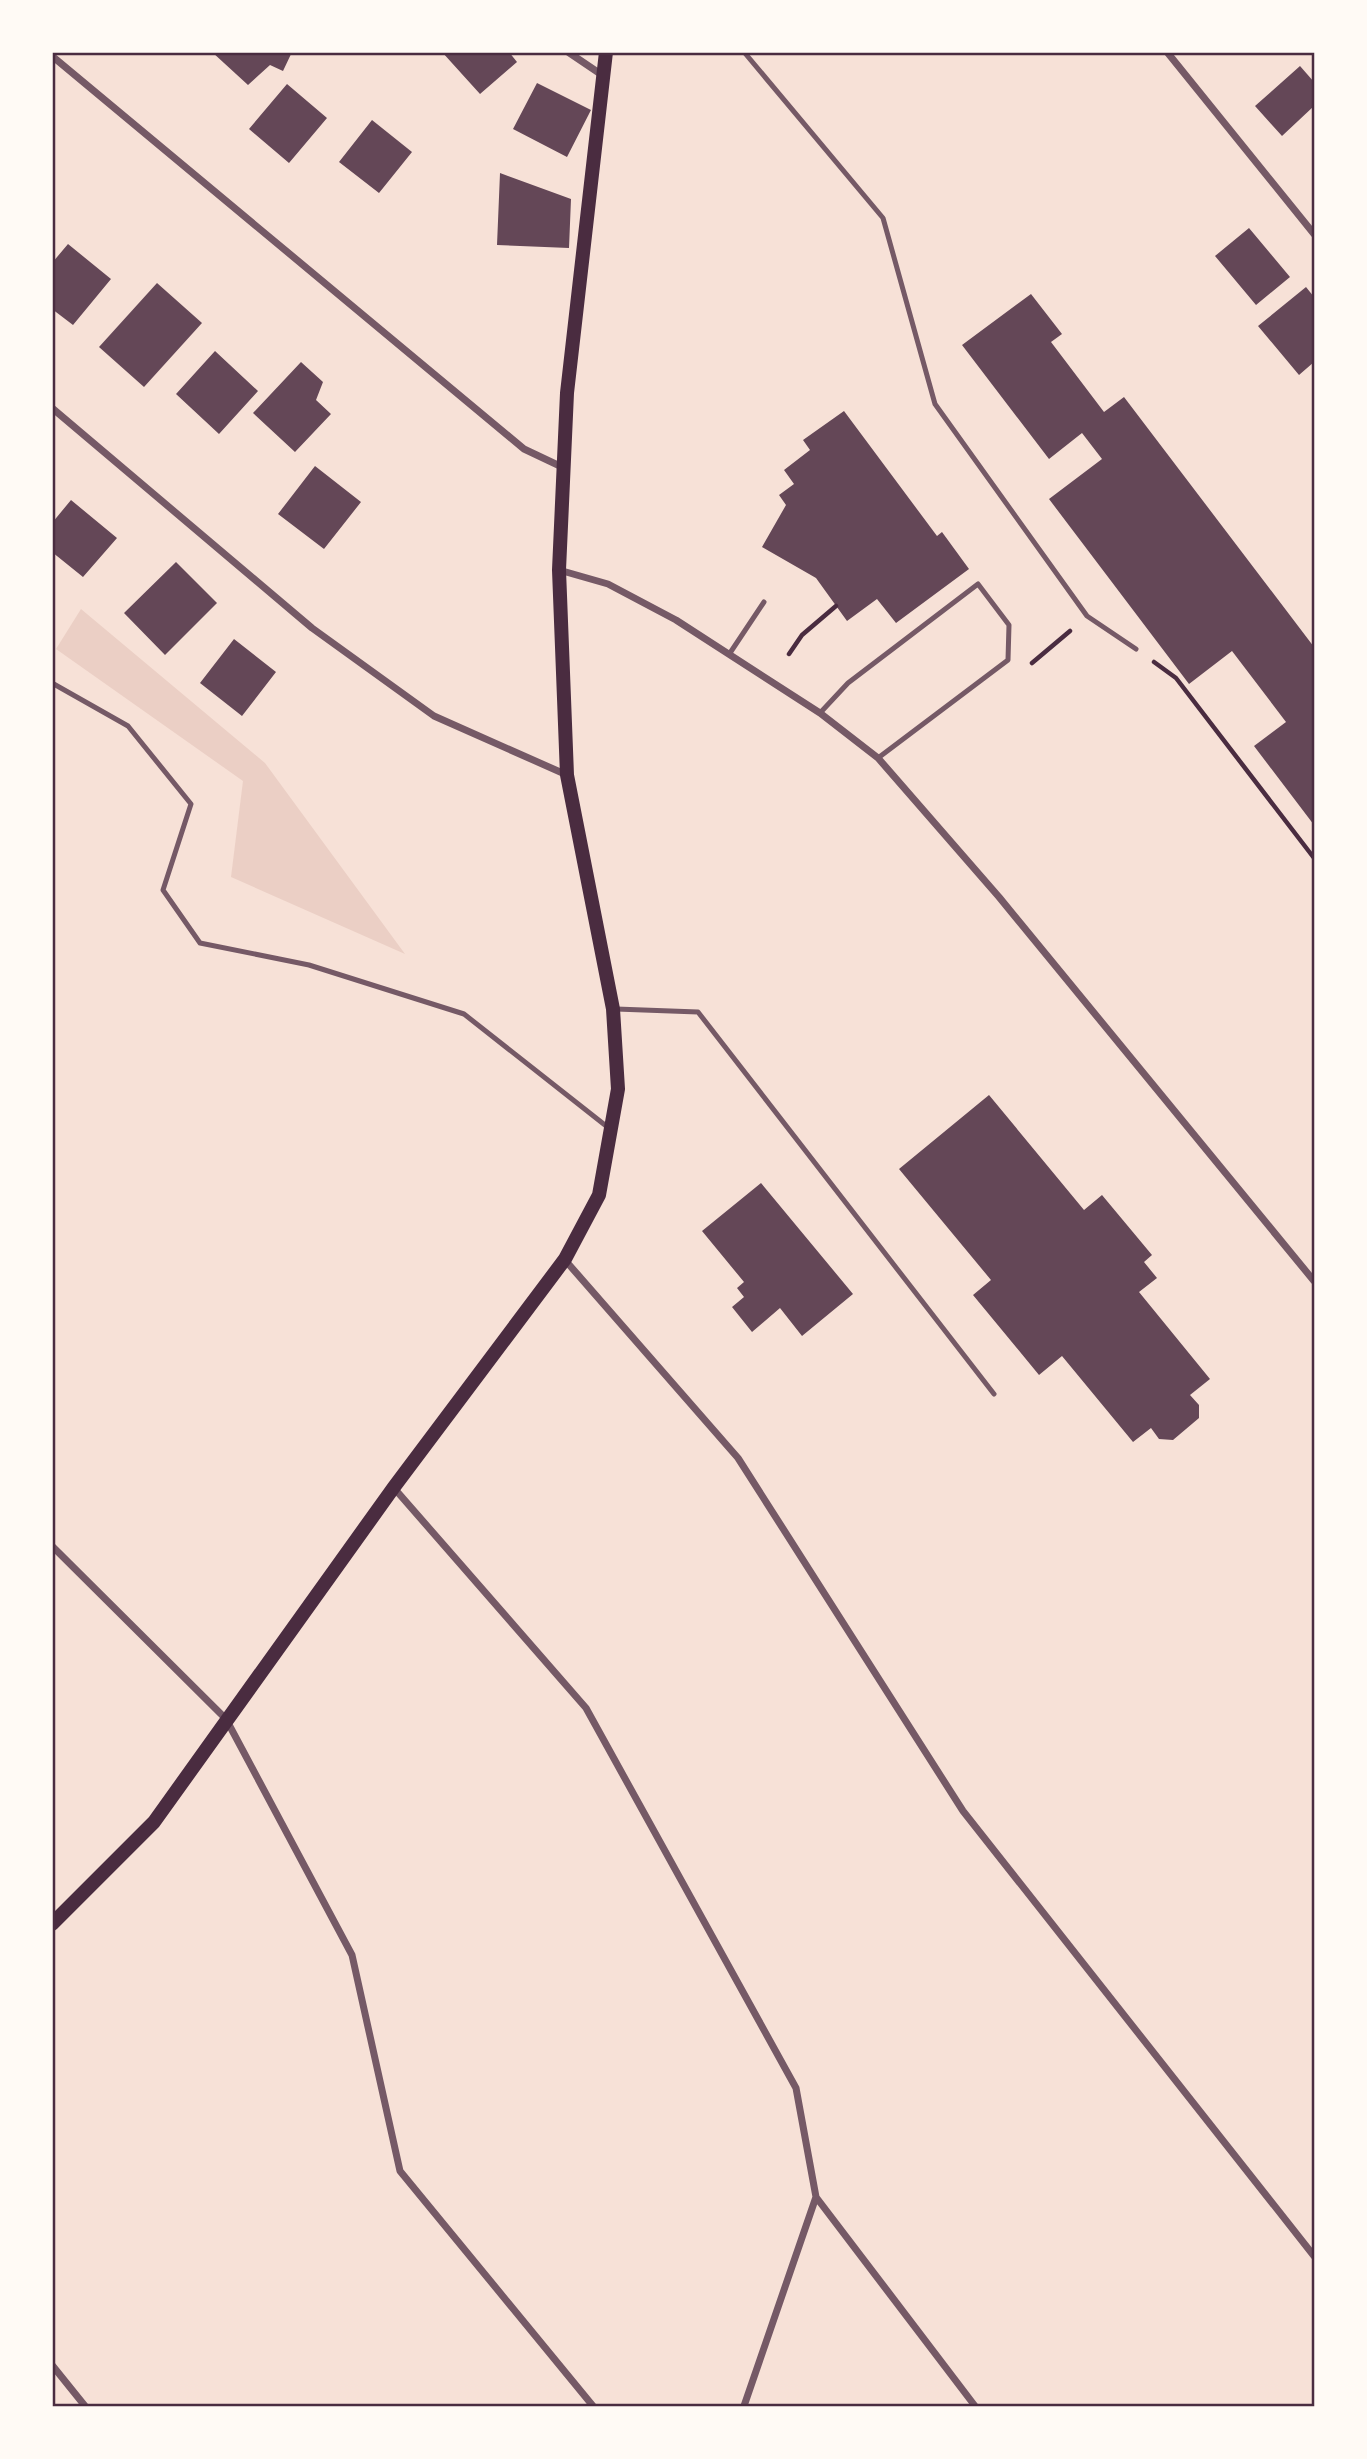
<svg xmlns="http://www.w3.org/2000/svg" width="1367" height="2459" font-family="Poppins,sans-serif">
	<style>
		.green { fill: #ebcfc5 }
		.building { fill: #644757 }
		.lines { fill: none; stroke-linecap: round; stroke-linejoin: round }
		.path { stroke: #4a2c40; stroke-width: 4.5 }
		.service { stroke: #755966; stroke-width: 5 }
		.minor { stroke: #755966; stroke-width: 7 }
		.secondary { stroke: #4a2c40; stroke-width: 14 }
		.neatline { fill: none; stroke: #4a2c40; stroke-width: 2.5 }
	</style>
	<rect width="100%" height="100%" fill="#f7e1d7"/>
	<!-- green -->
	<path class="green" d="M81,609l184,154 140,191 -174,-77 12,-96 -187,-132z"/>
	<!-- building -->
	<path class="building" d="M212,52h80l-9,19 -13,-6 -22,20z
		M442,52h67l8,10 -37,32z
		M1300,66l14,16v24l-32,30 -27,-30z
		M537,83l54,27 -24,47 -54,-28z
		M287,84l40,34 -38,45 -40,-34z
		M372,120l40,32 -33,41 -40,-31z
		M500,173l71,26 -2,49 -72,-3z
		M1249,228l41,49 -34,28 -41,-49z
		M68,244l43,35 -38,46 -21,-16v-46z
		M157,283l45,40 -58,64 -45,-40z
		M1306,287l8,10v65l-15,13 -41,-49z
		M1031,294l31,40 -11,8 53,70 20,-15 190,250v178l-60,-79 32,-24 -54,-71 -43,33 -140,-185 53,-40 -20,-26 -33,26 -87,-114z
		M215,351l43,40 -39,43 -43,-40z
		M301,362l22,20 -7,18 15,14 -36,38 -42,-39z
		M844,411l93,125 5,-4 27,37 -73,54 -19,-24 -30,22 -31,-43 -54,-31 24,-42 -7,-10 15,-11 -10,-14 26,-20 -7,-10z
		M315,466l46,36 -37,47 -46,-35z
		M71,500l46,38 -34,39 -31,-25v-29z
		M176,562l41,41 -52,52 -41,-42z
		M234,639l42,33 -34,44 -42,-33z
		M989,1095l95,115 18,-15 50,60 -8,7 13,16 -18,14 71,87 -20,16 9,10v13l-26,22 -14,-1 -8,-11 -18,14 -71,-86 -23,19 -66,-80 18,-15 -92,-111z
		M761,1183l92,111 -51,42 -22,-28 -28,24 -20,-25 12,-10 -7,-9 7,-6 -42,-51z"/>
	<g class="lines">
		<!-- path -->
		<path class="path" d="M789,654l13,-19 34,-29
			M1154,662l22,16 138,180
			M1032,663l38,-32"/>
		<!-- service -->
		<path class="service" d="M744,52l139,166 52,186 152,212 49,33
			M730,653l34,-51
			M52,683l76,43 63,78 -28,86 37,53 109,22 155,49 146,115
			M820,713l28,-30 130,-99 31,41 -1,35 -130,98
			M616,1009l82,3 296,382"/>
		<!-- minor -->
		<path class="minor" d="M568,52l34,23
			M1167,52l147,182
			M52,56l472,393 38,18
			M52,408l260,220 122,88 133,59
			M559,570l49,14 68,36 144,93 58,45 121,139 315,384
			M565,1260l173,198 225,353 351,445
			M394,1488l192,220 210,380 20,109 159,209
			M52,1546l174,173 126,236 48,216 193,235
			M52,2365l33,41
			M744,2406l72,-209"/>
		<!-- secondary -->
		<path class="secondary" d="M52,1924l102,-102 240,-335 171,-228 34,-64 19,-106 -5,-80 -46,-234 -8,-205 8,-177 39,-341"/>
	</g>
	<!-- border -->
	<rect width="1367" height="2459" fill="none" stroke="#fffaf5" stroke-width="108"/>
	<rect x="54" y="54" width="1259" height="2351" class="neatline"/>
</svg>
